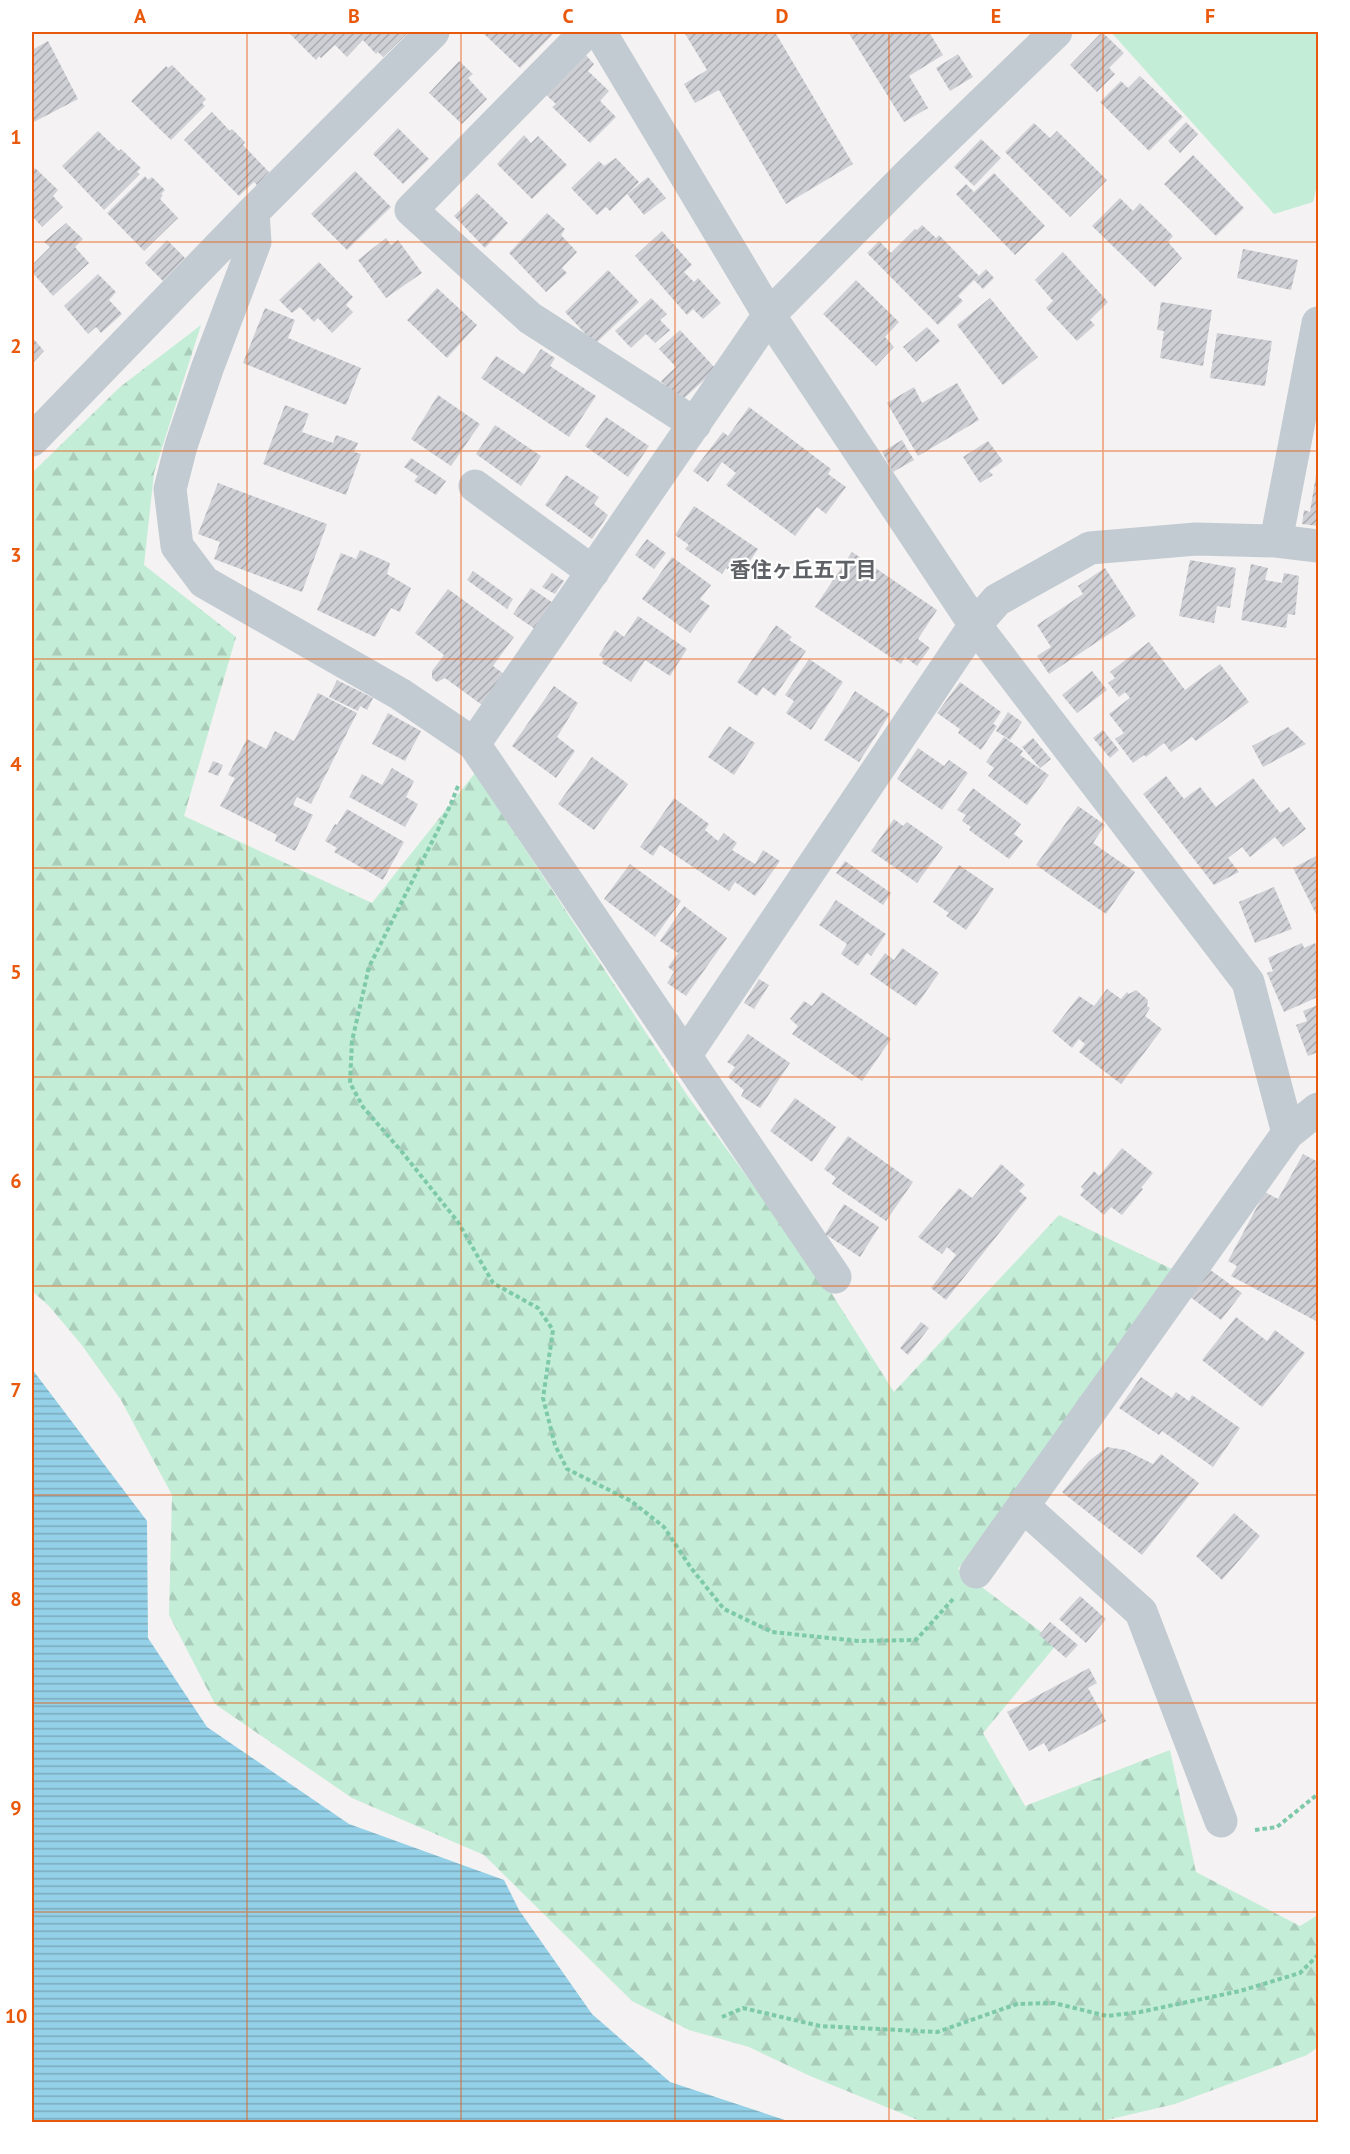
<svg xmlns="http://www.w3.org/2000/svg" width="1350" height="2154" font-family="'PT Sans','Noto Sans JP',sans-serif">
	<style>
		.forest { fill: url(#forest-firs) }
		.park { fill: #c4edd7 }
		.water { fill: url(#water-rules) }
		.building { fill: url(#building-hatch) }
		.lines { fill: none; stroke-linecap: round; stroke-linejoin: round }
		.path { stroke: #7ec9aa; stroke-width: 4; stroke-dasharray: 4.5 3; stroke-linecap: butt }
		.minor { stroke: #c3cbd2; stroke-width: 33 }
		.grid { fill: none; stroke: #e8590c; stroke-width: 1.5; stroke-opacity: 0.55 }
		.labels { text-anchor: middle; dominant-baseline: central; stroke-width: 4.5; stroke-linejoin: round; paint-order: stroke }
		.neighbourhood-label { font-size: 21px; font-weight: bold; fill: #5e6166; stroke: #fff }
		.neatline { fill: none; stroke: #e8590c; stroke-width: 2 }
		.grid-label { font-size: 20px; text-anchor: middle; font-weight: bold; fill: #e8590c }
	</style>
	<defs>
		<pattern id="forest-firs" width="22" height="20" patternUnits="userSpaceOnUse" patternTransform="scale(1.5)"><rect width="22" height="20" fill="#c4edd7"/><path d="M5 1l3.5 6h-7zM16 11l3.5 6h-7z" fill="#aacdbb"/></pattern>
		<pattern id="water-rules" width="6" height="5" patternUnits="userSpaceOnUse" patternTransform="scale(1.5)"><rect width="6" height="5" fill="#94d0e7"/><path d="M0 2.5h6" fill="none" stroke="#7babbe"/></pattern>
		<pattern id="building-hatch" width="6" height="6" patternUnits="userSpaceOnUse" patternTransform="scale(1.5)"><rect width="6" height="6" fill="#cfd0d5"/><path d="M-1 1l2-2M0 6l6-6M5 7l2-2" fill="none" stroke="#aaabb0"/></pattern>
	</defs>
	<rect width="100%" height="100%" fill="#f4f2f2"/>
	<!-- forest -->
	<path class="forest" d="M201,325l-47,148 -10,92 92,72 -52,179 188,87 103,-130 212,322 138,188 69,109 165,-177 117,56 -218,298 99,75 -74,89 42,73 145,-56 26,122 104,54 18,-11v132l-11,8 -132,49 -77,18h-175l-113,-46 -61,-29 -60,-17 -57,-29 -148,-146 -132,-57 -137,-94 -46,-89 3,-120 -51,-95 -40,-56 -32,-38 -17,-15v-818l88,-86z"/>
	<!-- park -->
	<path class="park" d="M1111,32h207v148l-5,22 -39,12z"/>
	<!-- water -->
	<path class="water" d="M32,1369l115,152 1,117 59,89 142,97 155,56 15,30 73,104 78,68 121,40h-759z"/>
	<!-- building -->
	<path class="building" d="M288,32h121l-26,25 -5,-5 -2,2 -13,-14 -16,17 -12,-12 -14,13 -2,-2 -3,4z
		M482,32h73l-35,36z
		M684,32h91l78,132 -67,40 -67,-114 -24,13 -11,-19 23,-14z
		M848,32h81l14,23 -34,21 19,32 -24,14z
		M1102,32l22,21 -15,15 6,6 -18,18 -27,-27z
		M48,41l30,58 -46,24v-73z
		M584,53l10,11 -6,7 21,20 -9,10 16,16 -26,26 -38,-36 4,-3 -11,-10z
		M958,54l15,23 -23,14 -14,-23z
		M459,61l14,13 -5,4 19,21 -25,25 -33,-31z
		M172,65l34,34 -4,4 3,3 -34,34 -40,-39 35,-35 2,2z
		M1140,76l43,41 -34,34 -49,-49 21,-21 7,7z
		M212,112l18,19 2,-2 13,13 -2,3 26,27 -12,13 -3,-3 -15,14 -55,-56z
		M1186,122l12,12 -18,19 -12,-12z
		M1034,123l16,15 7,-7 50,49 -37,37 -65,-65z
		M398,128l31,31 -26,25 -30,-30z
		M98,131l21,20 2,-2 20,19 -4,4 3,2 -36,36 -42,-44z
		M524,135l7,8 7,-7 29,29 -35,34 -35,-35z
		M981,139l20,19 -27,28 -20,-19z
		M1193,155l51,53 -28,28 -52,-52z
		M616,158l23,24 -29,29 -4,-4 -9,8 -26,-27 28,-27 5,5z
		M35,168l23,22 -5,6 10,11 -21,20 -10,-11v-44z
		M355,171l36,36 -44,43 -36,-36z
		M994,173l51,53 -30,29 -59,-61 10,-10 8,8z
		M145,176l3,4 4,-3 13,13 -4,4 2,1 -3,4 18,19 -34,33 -37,-38z
		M648,177l18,21 -22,17 -17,-21z
		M477,193l31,30 -23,25 -31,-32z
		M1120,198l13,13 7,-8 33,33 -5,6 14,16 -27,29 -63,-61z
		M547,213l18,16 -4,6 16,17 -15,16 5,5 -21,19 -37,-39z
		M66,223l17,16 -8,8 14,16 -36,33 -21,-24v-7l18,-18 -6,-5z
		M922,225l14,13 3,-3 40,41 7,-7 8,9 -11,11 -9,-9 -16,16 5,5 -25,24 -71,-72 12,-12 12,12 24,-24 2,1z
		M662,231l30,34 -8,7 10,10 4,-4 23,25 -18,16 -10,-10 -6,6 -52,-59z
		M386,238l5,7 7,-5 24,33 -36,25 -28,-38z
		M167,240l18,18 -22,23 -18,-18z
		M1243,249l55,11 -7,30 -54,-12z
		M1063,252l45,50 -18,18 5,5 -18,16 -31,-33 7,-7 -18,-21z
		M319,262l34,35 -7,8 7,7 -21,21 -14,-15 -4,4 -14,-15 -8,6 -13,-13z
		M608,270l31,32 -44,42 -30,-32z
		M98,274l18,18 -7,8 13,14 -21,19 -5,-6 -8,7 -24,-28z
		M856,280l43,42 -14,15 9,10 -18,19 -53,-52z
		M437,288l40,37 -30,33 -40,-38z
		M651,298l16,16 -7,6 10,10 -15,13 -9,-9 -15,14 -16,-17z
		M990,298l48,59 -35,28 -46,-60z
		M1161,302l51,8 -9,56 -43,-8 4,-27 -7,-1z
		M265,308l30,12 -7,18 73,30 -15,37 -103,-42z
		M927,327l13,14 -24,21 -13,-15z
		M680,330l36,39 -36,33 -19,-21 15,-14 -17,-18z
		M1217,333l55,8 -7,45 -55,-8z
		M32,337l12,14 -12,13z
		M541,349l14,9 -5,8 46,30 -27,41 -88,-59 15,-22 28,18z
		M957,383l22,37 -61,36 -31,-53 27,-16 8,16z
		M438,395l42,29 -29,42 -40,-27z
		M285,405l24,9 -7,18 31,11 3,-8 22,8 -4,9 7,2 -15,41 -83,-31z
		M749,407l82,62 -3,5 18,13 -20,27 -9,-7 -22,29 -69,-51 10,-12 -14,-11 -14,20 -15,-11 30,-39 5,4z
		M606,417l43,29 -21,31 -43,-31z
		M495,425l46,31 -20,30 -45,-32z
		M902,440l12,20 -21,12 -11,-20z
		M988,441l15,20 -14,10 4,4 -13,8 -17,-26z
		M411,458l35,23 -10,14 -22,-14 4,-5 -14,-9z
		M566,475l33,22 -5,7 14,11 -16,24 -47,-34z
		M1316,475h2v51l-16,-2 2,-14 6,2z
		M218,483l109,41 -25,68 -88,-33 6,-17 -22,-8z
		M694,506l64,43 -19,28 -13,-9 -4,6 -37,-25 4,-4 -14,-10z
		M647,539l19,14 -12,16 -19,-14z
		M360,550l30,13 -3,11 24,14 -11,24 -9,-4 -16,29 -58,-27 24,-57 15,6z
		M852,552l85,58 -19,29 12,9 -13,18 -12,-9 -4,7 -86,-57z
		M672,557l39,28 -11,14 10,7 -20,27 -48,-34z
		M1190,560l46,8 -6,40 -13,-2 -3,17 -35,-7z
		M1251,564l17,4 -3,12 17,3 2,-10 15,3 -4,39 -7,-1 -2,14 -45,-8z
		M1105,568l31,48 -87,58 -12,-18 14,-9 -14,-22 46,-31 -5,-8z
		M473,571l40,28 -6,10 -40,-29z
		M552,573l12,8 -9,13 -13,-7z
		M531,588l28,19 -18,26 -28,-19z
		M448,589l66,48 -21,29 11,8 -22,31 -37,-27 -8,4 -5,-4v-7l12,-16 -29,-22z
		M638,616l49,33 -17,27 -25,-16 -14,22 -29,-19 2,-4 -5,-4 16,-25 9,7z
		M776,625l16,12 -3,3 17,11 -31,45 -12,-9 -6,9 -20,-14z
		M1149,642l36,48 35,-26 29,38 -53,39 -4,-4 -21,15 -7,-9 -18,14 -2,-2 -11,8 -18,-24 9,-6 -15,-19 21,-16 -5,-6 -6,5 -11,-14 7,-5 -5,-6z
		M809,659l34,23 -32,48 -25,-17 8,-12 -9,-6z
		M1092,671l15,19 -30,23 -15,-18z
		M337,680l36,18 -6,12 -7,-4 -2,5 -29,-14z
		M960,682l41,30 -8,12 4,2 -16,24 -23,-17 2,-4 -23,-16z
		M554,686l24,17 -21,34 18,14 -19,27 -44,-32z
		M855,691l35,23 -31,48 -35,-22z
		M318,693l39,20 -46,91 -14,-7 -4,8 20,10 -18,36 -20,-10 2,-6 -57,-29 15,-28 -7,-3 19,-36 19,10 9,-18 19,10z
		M1008,712l14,10 -12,18 -14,-9z
		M388,713l33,18 -16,30 -33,-17z
		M729,726l26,17 -21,32 -26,-18z
		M1288,727l18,17 -43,23 -11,-21z
		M1103,730l16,20 -9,8 -17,-20z
		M1004,737l19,14 -3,4 29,20 -22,30 -39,-29 6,-8 -8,-6z
		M1033,738l18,21 -11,9 -18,-21z
		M918,748l26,18 5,-6 19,13 -26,37 -45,-31z
		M592,757l36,27 -34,46 -36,-26z
		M213,761l10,4 -5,11 -10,-4z
		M392,768l22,13 -8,16 12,7 -13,23 -56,-30 13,-23 20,11z
		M1166,776l18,23 16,-12 16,20 37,-29 27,35 9,-6 17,22 -23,18 -8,-10 -25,20 -8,-10 -14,11 11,14 -25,13 -71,-91z
		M973,788l48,36 -7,10 9,7 -14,18 -40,-29 2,-3 -9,-6 4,-6 -9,-5z
		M674,798l35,26 -4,6 13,11 6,-8 13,10 -5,7 23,14 8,-14 17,11 -25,35 -20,-14 -6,9 -69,-46 -7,11 -13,-9z
		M1078,806l27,19 -12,18 42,29 -29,42 -70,-49z
		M347,809l57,33 -21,38 -49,-28 3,-4 -12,-7 10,-17 2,1z
		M894,819l9,7 4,-4 36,25 -26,36 -46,-32z
		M1318,855v63l-25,-50z
		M845,861l46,32 -8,12 -47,-32z
		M630,864l51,37 -26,36 -51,-38z
		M959,865l35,24 -28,41 -20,-14 3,-3 -16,-11z
		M1274,887l18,42 -37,14 -16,-41z
		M836,900l50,34 -15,22 -4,-3 -9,13 -17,-12 6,-10 -28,-19z
		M684,906l43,32 -41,58 -19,-13 7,-11 -6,-5 10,-14 -18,-12z
		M1302,943l2,5 11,-5 3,9v45l-34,15 -17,-39 6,-2 -5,-13z
		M902,948l37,25 -23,33 -46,-32 15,-21 9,7z
		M759,979l10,6 -15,24 -10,-6z
		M1107,989l14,10 6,-7 2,2 7,-4 12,10 -1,6 3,2 -5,8 17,13 -41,55 -42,-32 6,-8 -6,-5 -7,9 -20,-17 27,-35 15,10z
		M822,992l69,47 -29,42 -70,-47 6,-8 -8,-7 14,-18 8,5z
		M1318,1005v47l-10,4 -12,-31 11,-4 -4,-10z
		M748,1034l42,29 -30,45 -19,-12 3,-6 -16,-13 7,-10 -8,-5z
		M795,1098l41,29 -24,35 -42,-31z
		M848,1136l65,46 -27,39 -54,-37 4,-6 -12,-9z
		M1122,1148l31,25 -12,15 2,1 -21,26 -11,-8 -7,8 -24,-20 4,-5 -3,-3 13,-16 5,5z
		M1303,1154l15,8v160l-87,-46 6,-10 -9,-5 37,-69 13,7z
		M1001,1164l24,21 -6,6 8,7 -81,102 -15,-12 25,-33 -9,-8 -5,7 -24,-17 41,-49 13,10z
		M844,1204l35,23 -19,30 -35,-23z
		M1209,1269l33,24 -21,27 -32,-24z
		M1236,1317l31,24 8,-11 30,23 -43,54 -60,-47z
		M921,1322l8,6 -21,27 -8,-7z
		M1141,1377l31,21 4,-6 13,9 3,-6 48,33 -27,39 -51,-36 -3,4 -40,-27z
		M1107,1447l18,3 28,14 8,-10 38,29 -57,72 -80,-63 27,-31z
		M1234,1513l26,23 -38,44 -26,-24z
		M1080,1596l26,23 -20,24 -27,-24z
		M1050,1622l28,23 -12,13 -27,-23z
		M1089,1668l8,15 -9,5 18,33 -57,31 -5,-9 -15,8 -22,-39z"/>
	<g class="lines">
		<!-- path -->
		<path class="path" d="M458,786l-8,20 -81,161 -17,74 -2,42 13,24 39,45 56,70 35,61 45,25 15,22 -10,68 12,47 12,24 64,32 33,26 27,41 33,41 48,23 86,9 58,-1 37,-41
			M1255,1830l22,-3 41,-33
			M722,2017l21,-9 77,18 117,6 80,-28 37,-1 53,13 33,-4 100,-21 60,-18 18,-18"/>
		<!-- minor -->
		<path class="minor" d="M586,32l-175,178 119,108 165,106
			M600,32l169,283 206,310 273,357 40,151
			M253,212l2,30 -48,127 -26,77 -11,43 7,57 27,36 196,112 74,50 361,533
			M32,440l221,-228 180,-180
			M475,486l118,86
			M1276,541l42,-218
			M474,744l295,-429 143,-144 144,-139
			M685,1056l290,-431 22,-25 93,-52 106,-9 80,2 42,5
			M1023,1506l118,106 80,209
			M976,1572l312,-439 30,-24"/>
	</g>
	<!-- grid -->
	<path class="grid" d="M247,32v2090M461,32v2090M675,32v2090M889,32v2090M1103,32v2090M32,242h1286M32,451h1286M32,659h1286M32,868h1286M32,1077h1286M32,1286h1286M32,1495h1286M32,1703h1286M32,1912h1286"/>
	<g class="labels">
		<!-- neighbourhood labels -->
		<g class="neighbourhood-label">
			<text x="803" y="569">香住ヶ丘五丁目</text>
		</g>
	</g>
	<!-- border -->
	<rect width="1350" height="2154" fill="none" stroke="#ffffff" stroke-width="66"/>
	<rect x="33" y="33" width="1284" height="2088" class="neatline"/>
	<g class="grid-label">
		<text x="140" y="23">A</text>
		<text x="354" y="23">B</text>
		<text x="568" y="23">C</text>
		<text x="782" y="23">D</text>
		<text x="996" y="23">E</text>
		<text x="1210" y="23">F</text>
		<text x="16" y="144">1</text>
		<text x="16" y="353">2</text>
		<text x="16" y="562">3</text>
		<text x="16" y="771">4</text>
		<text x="16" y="979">5</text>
		<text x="16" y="1188">6</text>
		<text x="16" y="1397">7</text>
		<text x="16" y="1606">8</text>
		<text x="16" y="1815">9</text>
		<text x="16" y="2023">10</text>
	</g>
</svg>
